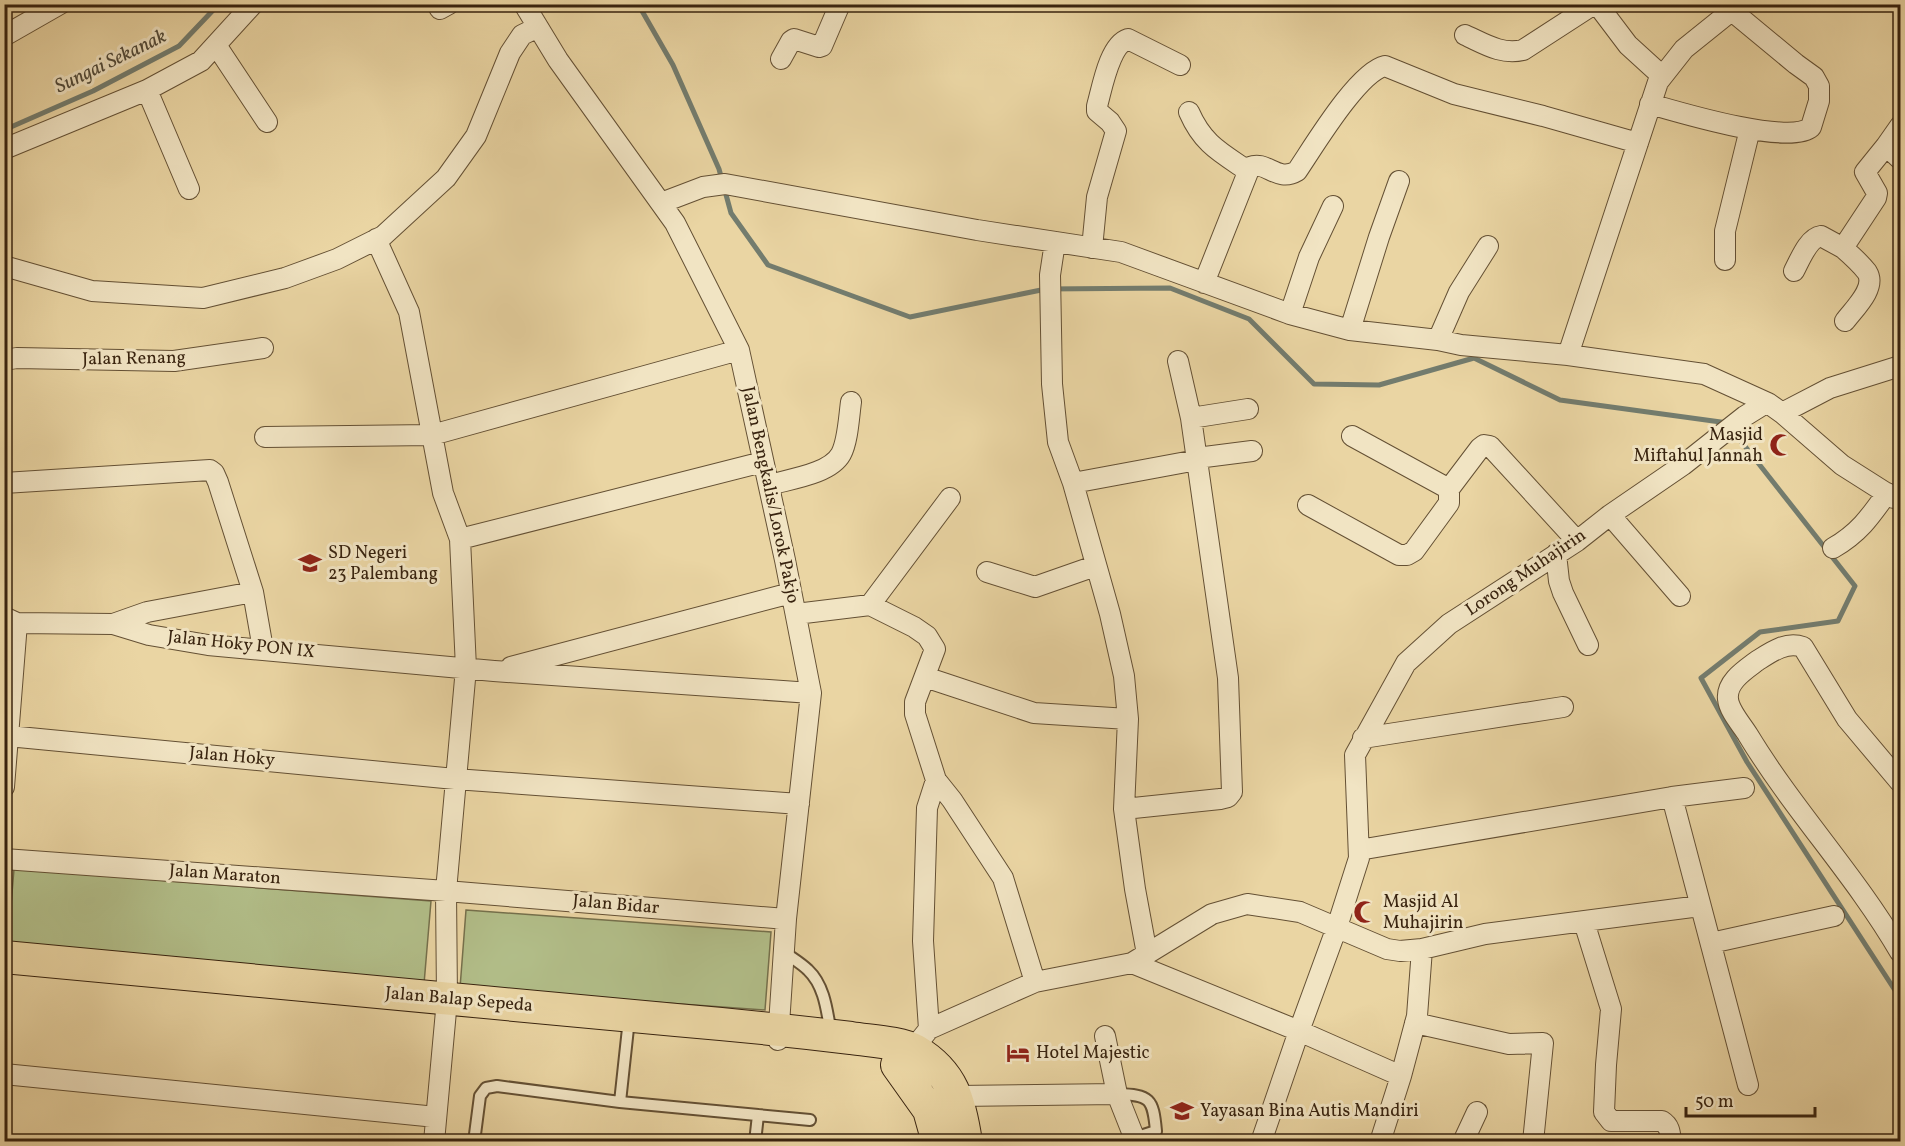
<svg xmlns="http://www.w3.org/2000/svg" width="1905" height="1146" font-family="Vollkorn,serif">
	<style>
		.green { fill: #b2be89; stroke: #75704c; stroke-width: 1.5 }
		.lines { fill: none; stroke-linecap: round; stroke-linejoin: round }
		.stream { stroke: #737c6e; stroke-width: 5 }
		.service-casing { stroke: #645034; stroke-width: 14 }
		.minor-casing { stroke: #645034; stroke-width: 22 }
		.primary-casing { stroke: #38230f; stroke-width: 34 }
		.service { stroke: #f1e4c3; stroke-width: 10 }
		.minor { stroke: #f1e4c3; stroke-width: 20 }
		.primary { stroke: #ead5a3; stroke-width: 32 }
		.labels { text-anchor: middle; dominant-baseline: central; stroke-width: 6; stroke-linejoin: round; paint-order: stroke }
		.street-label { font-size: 18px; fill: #38230f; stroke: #f1e4c3 }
		.poi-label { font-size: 18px; fill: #38230f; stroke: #f1e4c3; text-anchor: start }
		.water-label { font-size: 20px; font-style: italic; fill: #504837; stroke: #f1e4c3 }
	</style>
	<rect width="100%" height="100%" fill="#ead5a3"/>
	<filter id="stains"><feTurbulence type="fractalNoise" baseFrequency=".00333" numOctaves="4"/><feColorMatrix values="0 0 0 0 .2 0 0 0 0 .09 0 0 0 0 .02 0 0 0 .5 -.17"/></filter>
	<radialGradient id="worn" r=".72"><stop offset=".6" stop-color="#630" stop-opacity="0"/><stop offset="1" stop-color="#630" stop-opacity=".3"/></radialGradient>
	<!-- green -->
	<path class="green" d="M14,869l417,32 -7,83 -417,-31z
		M466,910l305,22 -6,78 -305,-22z"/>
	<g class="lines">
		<!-- stream -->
		<path class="stream" d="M638,4l35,61 46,104 12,44 37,52 142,52 136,-28 124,-1 79,31 65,65 65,1 95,-27 86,42 168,23
			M4,130l89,-39 86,-45 40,-42
			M1733,431l122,155 -17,35 -78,11 -59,46 46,84 153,236"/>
		<!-- service casing -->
		<g class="service-casing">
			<path id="service" d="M784,952c8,6 17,11 24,18 17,16 19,42 23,64
				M1117,1094c33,1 36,4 39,37l-22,7
				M620,1102l9,-83
				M474,1142l6,-46 6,-8 11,-2 123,16 190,18
				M755,1142l3,-27"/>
		</g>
		<!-- minor casing -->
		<g class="minor-casing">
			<path id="minor" d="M437,4l3,5 9,-5
				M524,4l34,56 117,163 64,127 46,210 26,133 -25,226 -8,121
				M1597,4l31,41 34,31
				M1465,35c20,9 36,20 58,15l71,-46
				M4,36l56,-32
				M216,45l51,77
				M781,59l10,-18 3,-2 25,8 3,-1 18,-42
				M147,90l42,99
				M1650,104c28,8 140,42 161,23l8,-26v-15l-5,-9 -18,-13 -64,-53
				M1189,112c14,32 31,40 59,59
				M1900,126l-14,20 14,13
				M4,149l143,-59 54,-29 52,-57
				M661,203l42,-16 22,-3 252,46 144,22 169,62 60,16 88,10 23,5 107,10 136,19 64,29 14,10 60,52 52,33 6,1
				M376,239l33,73 34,181 17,46 6,129 -20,223 1,109 -13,142
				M1055,242l-5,33 2,109 6,58 15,41 37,131 14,62 4,43 -4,90 11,80 12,65
				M1092,248l5,-51 19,-66 -6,-9 -13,-11v-5c5,-17 12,-61 31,-67l52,26
				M1725,260v-29l25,-102
				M4,266l88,25 111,7 82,-20 52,-19 46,-23 63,-58 30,-42 34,-83 12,-18 16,-8
				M1794,271c6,-11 14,-33 27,-35l22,12
				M1204,283l46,-116c17,-7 27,16 47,4 17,-25 61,-99 88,-105l69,28 89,22 95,27
				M1290,314l19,-57 24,-51
				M1845,321c9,-12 32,-33 22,-49 -7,-9 -16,-17 -24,-24l33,-50 1,-5 -12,-21 21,-26
				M1350,330l29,-93 20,-56
				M1438,340l21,-48 29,-46
				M1568,355l90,-273 26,-33 56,-45
				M4,360l13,-2 157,3 89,-13
				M1782,413l48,-25 70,-22
				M1191,418l57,-9
				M1352,436l97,53 31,-41 4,-3 6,1 87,95
				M265,437l167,-2 307,-85
				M1197,458l55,-7
				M4,483l206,-13 4,3 4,9 35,110 10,57
				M1073,483l124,-23
				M769,485c21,-6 61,-11 72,-31 7,-13 8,-38 10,-52
				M1308,505l91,50h8l7,-4 35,-48v-14
				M1610,515l70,81
				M460,539l303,-77
				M1833,548c26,-15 37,-31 54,-55
				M1556,554l3,27 4,12 25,52
				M987,572l48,15 60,-21
				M870,605l80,-107
				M796,614l74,-9 44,22 13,9 8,13 -20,53v12l21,66 -9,28 -4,133 6,88
				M4,617l13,6 96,1 36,11 59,10 286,26 317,22
				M113,624l34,-12 106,-20
				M511,667l280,-74
				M925,677l109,36 94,6
				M8,736l447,43 344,25
				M1363,738l200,-31
				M936,780l16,20 51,78 32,104
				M1900,782l-53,-63 -44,-72c-17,-6 -32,5 -46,14 -12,9 -31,21 -29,38 1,12 14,26 20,36 46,76 108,141 152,217
				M4,787l13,-164
				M1672,797l76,288
				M1124,809l96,-10 8,-2 4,-5 -4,-114 -37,-260 -13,-57
				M1359,850l313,-53 72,-9
				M4,859l442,32 340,28
				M1584,922l27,87 -5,56 -2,47 7,9h51c8,5 8,12 9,21
				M1711,943l123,-27
				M1132,963l167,68 102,45 16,-60 5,-67
				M1415,1023l94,21 34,-1 -10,99
				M1105,1036l12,58
				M913,1049l16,-20 106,-47 97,-19 80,-49 35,-10 53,8 87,37 13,2 22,-2 63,-15 215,-28
				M4,1074l432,43
				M957,1096l160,-2 19,48
				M1261,1142l38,-111 38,-104 22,-69 -4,-103 51,-92 43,-39 128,-83 33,-26 73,-50 62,-49 21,-13
				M1380,1142l21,-66
				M1463,1142l14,-30"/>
		</g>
		<!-- primary casing -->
		<g class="primary-casing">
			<path id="primary" d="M4,957c225,19 448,43 672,63 59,5 117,11 175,18 18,3 49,4 65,13 37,22 44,51 50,91
				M897,1065l32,45 9,32"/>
		</g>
		<!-- service -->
		<use href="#service" class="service"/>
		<!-- minor -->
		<use href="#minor" class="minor"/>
		<!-- primary -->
		<use href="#primary" class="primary"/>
	</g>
	<!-- icons -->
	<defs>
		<g id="mosque-bare" transform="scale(1.8)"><path d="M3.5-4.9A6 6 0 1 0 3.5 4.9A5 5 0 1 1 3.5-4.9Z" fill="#8f2418" stroke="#f1e4c3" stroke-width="2.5" paint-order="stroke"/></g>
		<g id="school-bare" transform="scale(1.8)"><path d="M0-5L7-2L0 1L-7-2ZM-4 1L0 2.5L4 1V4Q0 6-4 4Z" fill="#8f2418" stroke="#f1e4c3" stroke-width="2.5" paint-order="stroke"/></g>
		<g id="hotel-bare" transform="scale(1.8)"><path d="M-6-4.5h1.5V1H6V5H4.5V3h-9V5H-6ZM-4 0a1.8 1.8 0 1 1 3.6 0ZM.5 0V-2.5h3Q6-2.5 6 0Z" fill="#8f2418" stroke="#f1e4c3" stroke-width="2.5" paint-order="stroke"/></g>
	</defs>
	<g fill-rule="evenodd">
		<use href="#mosque-bare" x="1781" y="445"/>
		<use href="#school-bare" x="310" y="563"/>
		<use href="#mosque-bare" x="1365" y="912"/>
		<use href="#hotel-bare" x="1018" y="1053"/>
		<use href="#school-bare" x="1182" y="1111"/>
	</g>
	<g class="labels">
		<!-- street labels -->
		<g class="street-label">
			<text transform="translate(134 359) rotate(-1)">Jalan Renang</text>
			<text transform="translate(770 495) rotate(78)">Jalan Bengkalis/Lorok Pakjo</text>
			<text transform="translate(1526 573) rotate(-34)">Lorong Muhajirin</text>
			<text transform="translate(241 645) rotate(6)">Jalan Hoky PON IX</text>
			<text transform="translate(232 757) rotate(5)">Jalan Hoky</text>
			<text transform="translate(225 875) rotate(4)">Jalan Maraton</text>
			<text transform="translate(616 905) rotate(5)">Jalan Bidar</text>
			<text transform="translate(459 1000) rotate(5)">Jalan Balap Sepeda</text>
		</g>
		<!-- poi labels -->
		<g class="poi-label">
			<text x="1763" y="435" text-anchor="end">Masjid<tspan x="1763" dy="21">Miftahul Jannah</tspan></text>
			<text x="328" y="553">SD Negeri<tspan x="328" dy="21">23 Palembang</tspan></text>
			<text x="1383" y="902">Masjid Al<tspan x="1383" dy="21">Muhajirin</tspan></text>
			<text x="1036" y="1053">Hotel Majestic</text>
			<text x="1200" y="1111">Yayasan Bina Autis Mandiri</text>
		</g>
		<!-- water labels -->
		<g class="water-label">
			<text transform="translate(111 62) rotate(-26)">Sungai Sekanak</text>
		</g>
	</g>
	<!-- margin -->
	<rect width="1905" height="1146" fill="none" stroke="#ead5a3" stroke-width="24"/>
	<rect x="6" y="6" width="1893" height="1134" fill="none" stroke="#38230f" stroke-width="3"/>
	<rect x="12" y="12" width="1881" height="1122" fill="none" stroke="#38230f" stroke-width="1.5"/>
	<!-- scale -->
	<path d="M1686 1107v9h129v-9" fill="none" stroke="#38230f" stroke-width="3"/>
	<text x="1695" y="1107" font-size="18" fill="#38230f" stroke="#f1e4c3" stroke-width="4.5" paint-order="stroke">50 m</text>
	<rect width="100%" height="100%" filter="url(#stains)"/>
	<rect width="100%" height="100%" fill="url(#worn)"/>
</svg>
